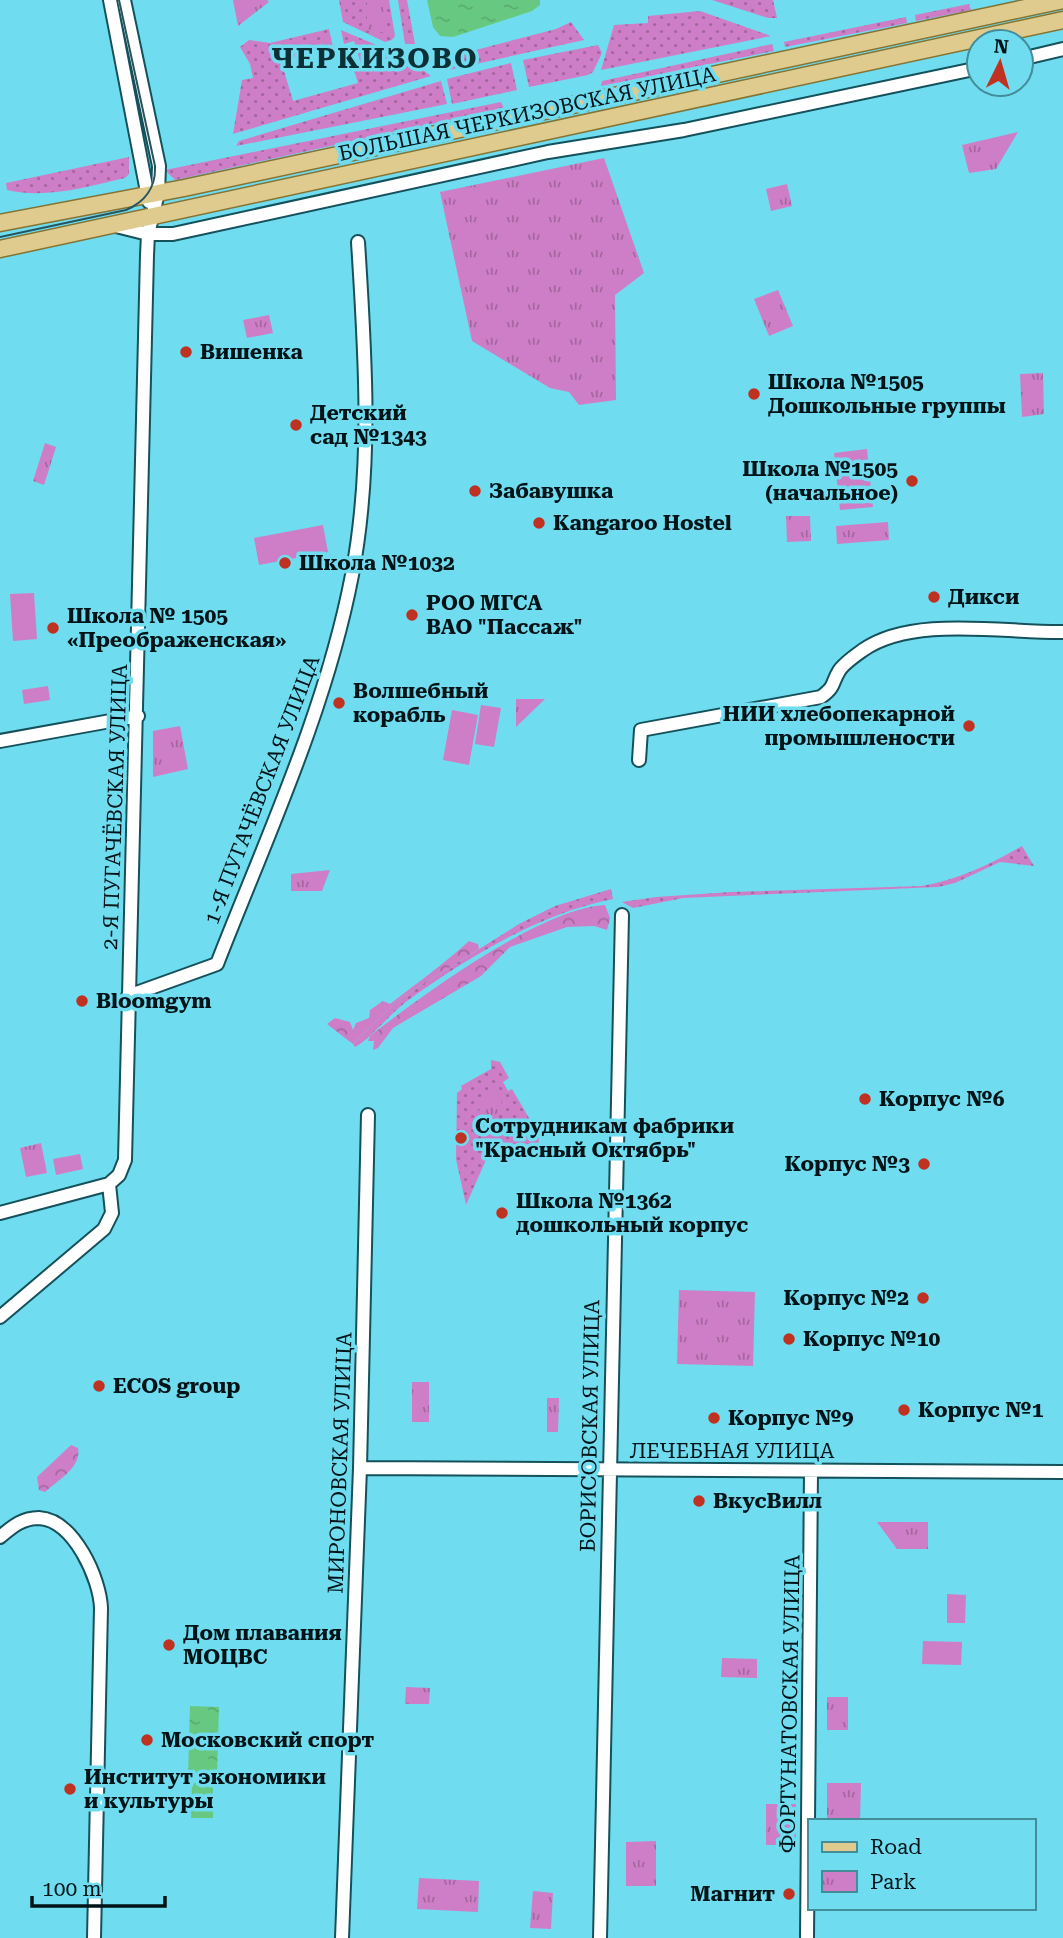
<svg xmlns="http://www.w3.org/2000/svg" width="1063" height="1938" font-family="'Roboto Serif',serif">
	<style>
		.grass { fill: url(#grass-dots) }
		.forest { fill: url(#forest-crowns) }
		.park { fill: url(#park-tufts) }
		.pitch { fill: #ce7ec6 }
		.water { fill: url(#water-ripples) }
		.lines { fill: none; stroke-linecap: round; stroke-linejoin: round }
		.minor-casing { stroke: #14515b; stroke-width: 16 }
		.major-casing { stroke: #837434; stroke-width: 19 }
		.minor { stroke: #fff; stroke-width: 12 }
		.major { stroke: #dfcb8e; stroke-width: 16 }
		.tram { stroke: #25555e; stroke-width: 2 }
		.poi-dot { fill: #bf3222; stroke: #70dcef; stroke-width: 2.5 }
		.labels { text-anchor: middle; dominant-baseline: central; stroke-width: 7; stroke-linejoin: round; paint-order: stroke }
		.street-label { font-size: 21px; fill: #001317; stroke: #70dcef }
		.poi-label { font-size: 21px; font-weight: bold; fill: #001317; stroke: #70dcef; text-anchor: start }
		.district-label { font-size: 28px; font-weight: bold; letter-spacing: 2px; fill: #0c3036; stroke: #70dcef }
	</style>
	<defs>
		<pattern id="grass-dots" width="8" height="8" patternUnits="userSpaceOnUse" patternTransform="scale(1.75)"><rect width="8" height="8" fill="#ce7ec6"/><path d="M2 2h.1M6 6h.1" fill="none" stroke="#a566a0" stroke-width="1.8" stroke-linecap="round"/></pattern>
		<pattern id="forest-crowns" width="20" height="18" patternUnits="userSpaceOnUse" patternTransform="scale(1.75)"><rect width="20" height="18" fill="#ce7ec6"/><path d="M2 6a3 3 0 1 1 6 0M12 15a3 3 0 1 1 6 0" fill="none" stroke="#a566a0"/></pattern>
		<pattern id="park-tufts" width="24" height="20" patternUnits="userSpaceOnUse" patternTransform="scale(1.75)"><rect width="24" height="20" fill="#ce7ec6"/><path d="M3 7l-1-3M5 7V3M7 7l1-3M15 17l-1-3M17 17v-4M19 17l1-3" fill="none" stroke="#a566a0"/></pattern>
		<pattern id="water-ripples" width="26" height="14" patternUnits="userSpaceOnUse" patternTransform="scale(1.75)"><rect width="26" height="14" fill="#67c981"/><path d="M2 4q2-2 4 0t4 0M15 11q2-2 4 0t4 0" fill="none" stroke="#58ac6f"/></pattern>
	</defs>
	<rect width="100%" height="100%" fill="#70dcef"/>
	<!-- grass -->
	<path class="grass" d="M339,0h50l6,36 -3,4 -7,2 -42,-20z
		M398,0h9l8,44h-10z
		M712,0h61l4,18h-9z
		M969,4l2,6 -55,11 -1,-6z
		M700,11l71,25 -170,34 13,-45 34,-2v-7z
		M906,17l1,6 -122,24 -1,-5z
		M571,22l13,18 -140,31 -24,-12 18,1 118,-31z
		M329,29l4,18 -52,14 12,40 65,-18 -5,-16 8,-3 -7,-23 -10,3 -3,-14 64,27 26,19 -198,58 9,-54 11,-2 -3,-14 -10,-17 9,-7 21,3z
		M772,44l2,7 -173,35 1,-5z
		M598,45l4,8 -9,19 -5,3 -59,12 -6,-27z
		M511,63l6,27 -65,14 -5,-25z
		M441,81l6,23 -211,42 3,-5z
		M501,102l3,6 -329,72 -10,-10z
		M129,157v17l-4,4c-39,9 -79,21 -118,12l-1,-7z
		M1022,846l12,20 -34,-4 -45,21 -17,4 -255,11 -50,10 -11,-6 34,-5 75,-5 191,-6c38,-7 67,-21 100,-40z
		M611,889l2,10c-75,15 -144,58 -206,102 -15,11 -39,40 -52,46l-2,-3 46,-45 120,-75 36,-18z
		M491,1060l9,2 9,16 -6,4 5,9 4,-2 27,46 -1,24 -52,1 -20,45 -10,-46 1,-66 5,-4 -1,-3 30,-17z"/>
	<!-- forest -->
	<path class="forest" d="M605,905l5,13 -3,12 -13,-4 -27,1 -57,20 -29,29 -88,52 -15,20 -5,2 1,-9h-6l2,-5c51,-40 171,-128 235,-131z
		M469,941l9,3 1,5 -80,50 -46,45 -26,-20 8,-6 15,4 3,8 3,-7 13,-5 1,-8 13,-9 7,3c27,-21 54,-40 79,-63z
		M71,1445l7,3c4,19 -20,32 -33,44l-6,-2 -2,-13z"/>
	<!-- park -->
	<path class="park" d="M233,0h34l2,2 -31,24z
		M367,0h16l1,32 -17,-1z
		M1018,132l-22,37 -27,4 -7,-28z
		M604,158l40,115 -29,22 1,105 -37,5 -10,-13 -19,-4 -78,-47 -32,-149z
		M787,184l5,22 -21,5 -5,-22z
		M778,290l15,36 -24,10 -15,-37z
		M269,315l4,18 -26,5 -4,-18z
		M1043,373l1,41 -22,3 -2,-43z
		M45,443l11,4 -12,38 -11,-4z
		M786,516h24l1,25 -24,1z
		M888,522l1,18 -52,4 -1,-18z
		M516,699h29l-29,28z
		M180,726l8,43 -35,8v-46z
		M330,870l-8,21h-31v-17z
		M494,1088h5l4,24 -21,5 -4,-11z
		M496,1123l11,9 -3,14 -20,2 -4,-18z
		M41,1143l6,30 -21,4 -6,-29z
		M679,1290l76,2 -2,74 -76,-2z
		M412,1382h17v40h-17z
		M547,1398h12l-1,34h-11z
		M877,1522h51v27h-31z
		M722,1658l35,1v19l-36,-1z
		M406,1687l24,1 -1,16h-24z
		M827,1697h21v33h-21z
		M827,1783h34l-1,38h-33z
		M766,1804h30v41h-30z
		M656,1841v45h-30v-44z
		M419,1878l60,3 -1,31 -61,-3z
		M533,1891l20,2 -2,36 -21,-1z"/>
	<!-- pitch -->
	<path class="pitch" d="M867,449l6,58 -33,3 -6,-57z
		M323,525l5,27 -69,13 -5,-27z
		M34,593l3,46 -24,2 -3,-47z
		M48,686l2,14 -26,4 -2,-14z
		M481,705l20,3 -7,39 -19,-3z
		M452,710l26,5 -9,50 -26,-5z
		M80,1154l3,15 -27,6 -3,-16z
		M947,1594l19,1 -1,28h-18z
		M923,1641l39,1 -1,23 -39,-1z"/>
	<!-- water -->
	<path class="water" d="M427,0h113v5l-8,6 -79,26 -13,-1 -7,-9z
		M190,1706l29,1 -2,68 -29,-1z
		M192,1783l21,1v34h-22z"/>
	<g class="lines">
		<!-- minor casing -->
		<g class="minor-casing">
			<path id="minor" d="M110,0l39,202
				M1021,59l42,-10
				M112,225l36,9h25l375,-82 136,-22 295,-62
				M0,741l138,-25
				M639,760l2,-30 180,-33c15,-11 10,-13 18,-26 4,-7 17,-16 24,-21 50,-35 142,-17 200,-18
				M128,996l89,-32c50,-128 109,-254 135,-389 21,-109 13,-223 6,-333
				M0,1213l109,-29 10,-9 6,-15 22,-905 1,-21 10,-41 1,-27 -35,-166
				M0,1317l104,-88 8,-16 -3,-29
				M360,1468l703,4
				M0,1537c12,-10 22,-19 39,-19 35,2 61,61 62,90l-7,330
				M342,1938l18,-470 8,-353
				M600,1938l22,-1023
				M807,1938l4,-467"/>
		</g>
		<!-- major casing -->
		<g class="major-casing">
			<path id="major" d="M0,223l184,-35 879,-188
				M0,249l1063,-229"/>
		</g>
		<!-- minor -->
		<use href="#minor" class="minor"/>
		<!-- major -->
		<use href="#major" class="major"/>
		<!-- tram -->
		<path class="tram" d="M0,237l126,-27c19,-8 30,-23 29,-44l-36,-166"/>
	</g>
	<!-- markers -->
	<g class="poi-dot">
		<circle cx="186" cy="352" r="7"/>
		<circle cx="754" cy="394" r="7"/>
		<circle cx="296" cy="425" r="7"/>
		<circle cx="912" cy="481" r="7"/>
		<circle cx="475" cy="491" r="7"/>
		<circle cx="539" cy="523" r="7"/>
		<circle cx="285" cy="563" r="7"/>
		<circle cx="934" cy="597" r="7"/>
		<circle cx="412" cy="615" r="7"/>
		<circle cx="53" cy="628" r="7"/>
		<circle cx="339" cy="703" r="7"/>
		<circle cx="969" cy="726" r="7"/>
		<circle cx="82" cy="1001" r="7"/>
		<circle cx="865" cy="1099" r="7"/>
		<circle cx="461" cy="1138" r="7"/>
		<circle cx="924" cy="1164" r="7"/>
		<circle cx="502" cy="1213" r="7"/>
		<circle cx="923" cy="1298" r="7"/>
		<circle cx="789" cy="1339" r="7"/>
		<circle cx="99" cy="1386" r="7"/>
		<circle cx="904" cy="1410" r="7"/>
		<circle cx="714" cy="1418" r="7"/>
		<circle cx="699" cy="1501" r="7"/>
		<circle cx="169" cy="1645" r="7"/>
		<circle cx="147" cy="1740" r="7"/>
		<circle cx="70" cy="1789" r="7"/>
		<circle cx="789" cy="1894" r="7"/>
	</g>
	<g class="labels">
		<!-- street labels -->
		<g class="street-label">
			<text transform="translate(527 114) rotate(-12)">БОЛЬШАЯ ЧЕРКИЗОВСКАЯ УЛИЦА</text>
			<text transform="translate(262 790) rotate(-69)">1-Я ПУГАЧЁВСКАЯ УЛИЦА</text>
			<text transform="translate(115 807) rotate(-88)">2-Я ПУГАЧЁВСКАЯ УЛИЦА</text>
			<text transform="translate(590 1426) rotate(-89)">БОРИСОВСКАЯ УЛИЦА</text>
			<text x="732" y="1451">ЛЕЧЕБНАЯ УЛИЦА</text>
			<text transform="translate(340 1463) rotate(-88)">МИРОНОВСКАЯ УЛИЦА</text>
			<text transform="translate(790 1704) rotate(-89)">ФОРТУНАТОВСКАЯ УЛИЦА</text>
		</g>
		<!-- poi labels -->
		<g class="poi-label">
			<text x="200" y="352">Вишенка</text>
			<text x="768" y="382">Школа №1505<tspan x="768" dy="24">Дошкольные группы</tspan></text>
			<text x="310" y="413">Детский<tspan x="310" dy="24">сад №1343</tspan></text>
			<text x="898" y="469" text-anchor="end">Школа №1505<tspan x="898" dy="24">(начальное)</tspan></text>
			<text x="489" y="491">Забавушка</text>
			<text x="553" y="523">Kangaroo Hostel</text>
			<text x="299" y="563">Школа №1032</text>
			<text x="948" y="597">Дикси</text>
			<text x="426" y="603">РОО МГСА<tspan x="426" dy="24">ВАО "Пассаж"</tspan></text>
			<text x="67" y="616">Школа № 1505<tspan x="67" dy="24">«Преображенская»</tspan></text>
			<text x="353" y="691">Волшебный<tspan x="353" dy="24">корабль</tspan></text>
			<text x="955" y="714" text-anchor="end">НИИ хлебопекарной<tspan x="955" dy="24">промышлености</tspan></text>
			<text x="96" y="1001">Bloomgym</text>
			<text x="879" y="1099">Корпус №6</text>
			<text x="475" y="1126">Сотрудникам фабрики<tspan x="475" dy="24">"Красный Октябрь"</tspan></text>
			<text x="910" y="1164" text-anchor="end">Корпус №3</text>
			<text x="516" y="1201">Школа №1362<tspan x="516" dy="24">дошкольный корпус</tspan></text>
			<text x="909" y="1298" text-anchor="end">Корпус №2</text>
			<text x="803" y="1339">Корпус №10</text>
			<text x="113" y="1386">ECOS group</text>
			<text x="918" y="1410">Корпус №1</text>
			<text x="728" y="1418">Корпус №9</text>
			<text x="713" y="1501">ВкусВилл</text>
			<text x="183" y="1633">Дом плавания<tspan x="183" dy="24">МОЦВС</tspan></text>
			<text x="161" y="1740">Московский спорт</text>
			<text x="84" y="1777">Институт экономики<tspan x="84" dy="24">и культуры</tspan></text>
			<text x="775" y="1894" text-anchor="end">Магнит</text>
		</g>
		<!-- district labels -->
		<g class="district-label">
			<text x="375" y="58">ЧЕРКИЗОВО</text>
		</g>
	</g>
	<!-- legend -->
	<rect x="808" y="1819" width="228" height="91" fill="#70dcef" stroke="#438c99" stroke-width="2"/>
	<rect x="822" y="1842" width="35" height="10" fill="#dfcb8e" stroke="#438c99" stroke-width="2"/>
	<text x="870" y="1854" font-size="21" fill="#001317">Road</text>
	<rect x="822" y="1871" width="35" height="21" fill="url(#park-tufts)" stroke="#438c99" stroke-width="2"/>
	<text x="870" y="1889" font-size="21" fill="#001317">Park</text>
	<!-- north arrow -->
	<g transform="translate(1000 63) rotate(5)"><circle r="33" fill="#70dcef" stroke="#438c99" stroke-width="2"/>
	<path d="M0-5L12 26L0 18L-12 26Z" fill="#bf3222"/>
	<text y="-10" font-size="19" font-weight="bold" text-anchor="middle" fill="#001317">N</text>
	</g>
	<!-- scale -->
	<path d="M32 1896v10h133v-10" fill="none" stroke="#001317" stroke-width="3.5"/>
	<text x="42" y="1896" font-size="21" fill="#001317" stroke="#70dcef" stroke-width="5" paint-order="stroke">100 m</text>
</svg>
